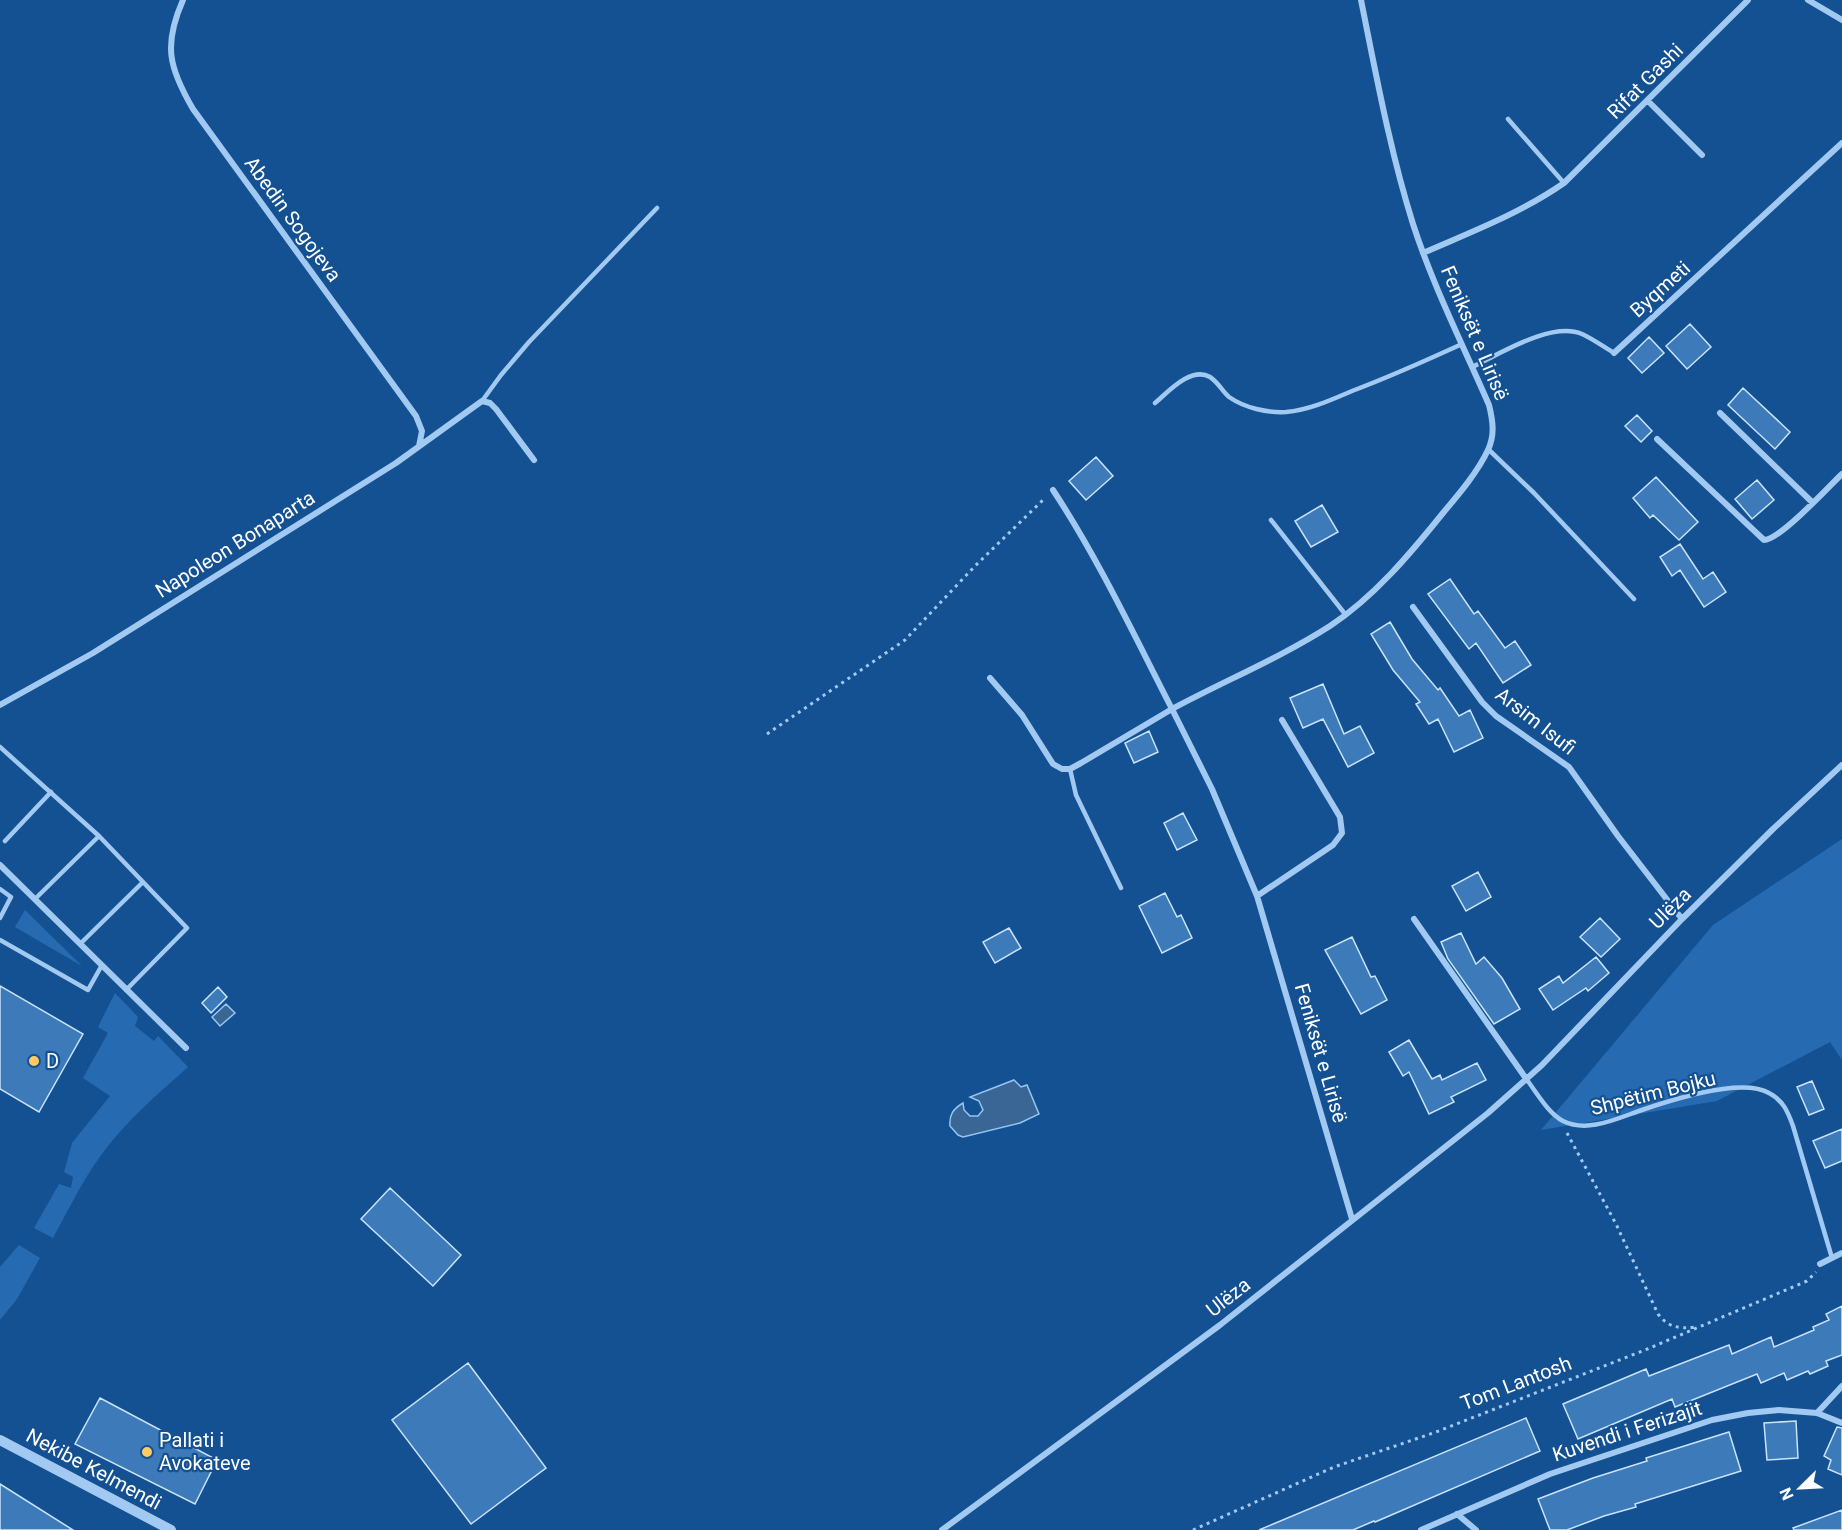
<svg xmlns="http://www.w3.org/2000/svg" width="1842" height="1530" font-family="Roboto,sans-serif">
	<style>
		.green { fill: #266bb1 }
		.water { fill: #396695; stroke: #94c5f4; stroke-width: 1.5 }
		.building { fill: #3d7aba; stroke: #c9e3fc; stroke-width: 1.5 }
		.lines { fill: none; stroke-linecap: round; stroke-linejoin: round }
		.path { stroke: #a2c9f1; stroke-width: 3; stroke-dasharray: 3 4.5; stroke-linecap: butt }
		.service { stroke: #a2c9f1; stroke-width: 4.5 }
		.minor { stroke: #a2c9f1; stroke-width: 6 }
		.tertiary { stroke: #a2c9f1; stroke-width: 10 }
		.poi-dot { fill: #ffcb62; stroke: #145192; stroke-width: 2 }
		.labels { text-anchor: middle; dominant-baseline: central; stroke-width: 4.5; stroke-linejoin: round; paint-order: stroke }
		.street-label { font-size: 20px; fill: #fff; stroke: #145192 }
		.poi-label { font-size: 20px; fill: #fff; stroke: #145192; text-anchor: start }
	</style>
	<rect width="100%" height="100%" fill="#145192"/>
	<!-- green -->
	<path class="green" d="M1842,839v221l-12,-18 -113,59 -176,29 172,-205z
		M25,910l57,56 -67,-39z
		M115,993l23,24 -3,9 19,15 4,-5 30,31c-28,25 -57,50 -80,79 -22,27 -38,61 -55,92l-19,-10 25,-44 12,4 2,-11 -9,-5 8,-29 38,-47 -27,-18 25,-45 -10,-6z
		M19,1245l21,13 -23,41 -17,21v-53z"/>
	<!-- water -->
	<path class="water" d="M226,1004l9,9 -15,13 -8,-9z
		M1014,1080l7,7 6,-2 12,29 -19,9 -57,14 -5,-2 -8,-9c-1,-11 3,-17 13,-23l1,7 6,6h8l5,-6 -4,-9 -9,-4z"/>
	<!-- building -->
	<path class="building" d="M1690,324l21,23 -24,22 -21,-23z
		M1649,337l15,16 -22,20 -14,-15z
		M1743,388l47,44 -15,17 -47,-44z
		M1637,415l15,16 -11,11 -16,-16z
		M1096,457l17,19 -27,24 -17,-19z
		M1656,477l42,45 -19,18 -26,-25 -3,3 -17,-20z
		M1757,480l17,20 -22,19 -17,-20z
		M1322,505l16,27 -27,15 -16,-26z
		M1680,544l23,35 10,-7 13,20 -22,15 -24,-37 -8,6 -12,-19z
		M1450,579l24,35 4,-3 27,37 10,-7 16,24 -28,18 -27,-40 -7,6 -41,-55z
		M1390,622l22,37 26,31 2,-2 19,28 11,-6 13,28 -29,14 -16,-33 -9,5 -13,-20 4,-2 -27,-32 -22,-36z
		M1323,684l21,50 16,-8 14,27 -26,14 -25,-48 -20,9 -13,-30z
		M1149,731l9,21 -24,11 -9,-20z
		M1183,813l14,27 -20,10 -13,-27z
		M1478,872l13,25 -25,14 -14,-25z
		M1165,893l12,24 4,-2 11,23 -30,15 -23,-47z
		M1600,918l20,21 -19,18 -21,-20z
		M1009,928l12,20 -26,15 -12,-21z
		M1461,933l15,31 8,-7 18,21 18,31 -26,15 -46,-65 -7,-17z
		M1352,937l19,40 4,-1 12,24 -26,14 -36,-64z
		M1596,957l13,16 -21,18 -2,-3 -33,22 -14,-21 20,-13 4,7z
		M0,986l83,48 -44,78 -39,-23z
		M218,987l9,10 -16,16 -9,-10z
		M1409,1040l23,39 8,-4 2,5 35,-17 9,17 -35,17 3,5 -25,12 -20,-42 -6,4 -14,-24z
		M1812,1081l12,28 -15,6 -12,-28z
		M1842,1129v32l-17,7 -12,-27z
		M390,1188l71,67 -28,31 -72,-67z
		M1842,1306v49l-16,6 2,5 -18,8 -2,-3 -21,9 -3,-7 -23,10 -4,-9 -82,33 -3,-8 -94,40 -15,-35 83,-35 3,7 80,-31 3,9 39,-17 3,10 40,-17 -1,-3 16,-7 -3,-6z
		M468,1363l78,105 -75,56 -79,-104z
		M100,1398l117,62 -22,44 -120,-60z
		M1526,1418l14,33 -165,71 -1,-1 -21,9h-94z
		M1796,1421l2,37 -31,2 -3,-37z
		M1837,1427l5,1v47l-14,-6 3,-9 -7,-4z
		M1729,1432l12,39 -106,33 1,3 -32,9 -37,14h-17l-12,-31 55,-21 54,-17 -1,-3z
		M0,1484l73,46h-73z
		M1842,1510v20h-48l-1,-2z"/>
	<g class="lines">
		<!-- path -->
		<path class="path" d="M767,734l138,-94 70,-74 70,-68
			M1567,1133l49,91 42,90c10,13 20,15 37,13
			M1193,1530l141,-63 102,-35 209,-82 162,-69 9,-9"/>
		<!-- service -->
		<path class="service" d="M1508,119l56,64
			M1472,367c28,-13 79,-46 110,-33 11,5 22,13 32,19
			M482,401l19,-26 28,-33 128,-134
			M1155,403c13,-11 36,-37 55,-26 8,5 12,14 19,20 16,11 38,16 57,15 23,-2 45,-12 66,-21 37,-14 73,-30 110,-47
			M1488,449l46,44 100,106
			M1271,520l74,94
			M0,747l99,89 88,92 -61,62
			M1070,769l6,26 45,93
			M5,841l46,-49
			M0,889l11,8 -11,21
			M35,899l64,-63
			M0,940l88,50 14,-25
			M80,944l63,-62
			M1527,1080c10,13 21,33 36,41 24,12 53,-2 76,-10 29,-10 102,-34 130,-18 14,7 19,19 24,33l39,132"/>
		<!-- minor -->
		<path class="minor" d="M183,0c-20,45 -14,68 10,109l223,307 6,15 -3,15
			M1808,0l34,20
			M1648,101l54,54
			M1423,253c48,-21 98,-40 141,-70l184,-183
			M1614,353l228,-210
			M1720,413l93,90
			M1657,439l107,101c16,0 64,-53 78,-66
			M1413,607l69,95 14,14 73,51 49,69 64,83
			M990,678l32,37 31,49 9,5h8l11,-6 91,-54c-38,-74 -73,-149 -119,-219
			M0,705l93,-52 303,-190 86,-62 8,2 6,6 38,51
			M0,865l186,183
			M1257,896l76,-51 9,-12 -2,-16 -58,-97
			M1414,919l113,161
			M1352,1219l-95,-323 -45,-107 -40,-80c52,-28 108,-51 158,-83 44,-29 80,-72 113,-113 16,-19 34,-40 45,-63 7,-15 5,-29 1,-45 -26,-60 -56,-119 -76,-181 -23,-73 -37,-150 -52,-224
			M1820,1264l22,-11
			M1817,1413l25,-27
			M1457,1514l19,16
			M942,1530l278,-205 268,-212 54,-48 140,-146 91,-90 69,-64
			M1421,1530l129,-56 162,-54 36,-7 31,-3 38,3 25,10"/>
		<!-- tertiary -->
		<path class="tertiary" d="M0,1440l171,90"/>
	</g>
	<!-- markers -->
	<g class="poi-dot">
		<circle cx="34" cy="1061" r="6"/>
		<circle cx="147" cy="1452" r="6"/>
	</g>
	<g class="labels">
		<!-- street labels -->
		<g class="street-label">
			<text transform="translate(1645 81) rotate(-45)">Rifat Gashi</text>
			<text transform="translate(293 219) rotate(54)">Abedin Sogojeva</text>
			<text transform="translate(1660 289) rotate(-42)">Byqmeti</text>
			<text transform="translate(1475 333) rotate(67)">Feniksët e Lirisë</text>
			<text transform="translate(235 544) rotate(-32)">Napoleon Bonaparta</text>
			<text transform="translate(1536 721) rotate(38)">Arsim Isufi</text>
			<text transform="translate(1670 908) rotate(-45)">Ulëza</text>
			<text transform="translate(1321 1053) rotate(74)">Feniksët e Lirisë</text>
			<text transform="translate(1653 1093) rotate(-14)">Shpëtim Bojku</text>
			<text transform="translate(1228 1297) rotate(-38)">Ulëza</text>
			<text transform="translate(1516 1383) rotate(-21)">Tom Lantosh</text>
			<text transform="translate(1627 1431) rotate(-18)">Kuvendi i Ferizajit</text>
			<text transform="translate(94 1469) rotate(28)">Nekibe Kelmendi</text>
		</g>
		<!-- poi labels -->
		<g class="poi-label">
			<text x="46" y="1061">D</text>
			<text x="159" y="1440">Pallati i<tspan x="159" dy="23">Avokateve</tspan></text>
		</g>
	</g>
	<!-- north arrow -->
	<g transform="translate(1800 1488) rotate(246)" stroke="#145192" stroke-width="4.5" paint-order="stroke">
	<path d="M0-4.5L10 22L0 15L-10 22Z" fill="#ffffff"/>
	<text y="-9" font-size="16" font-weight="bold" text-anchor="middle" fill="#ffffff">N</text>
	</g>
</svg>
